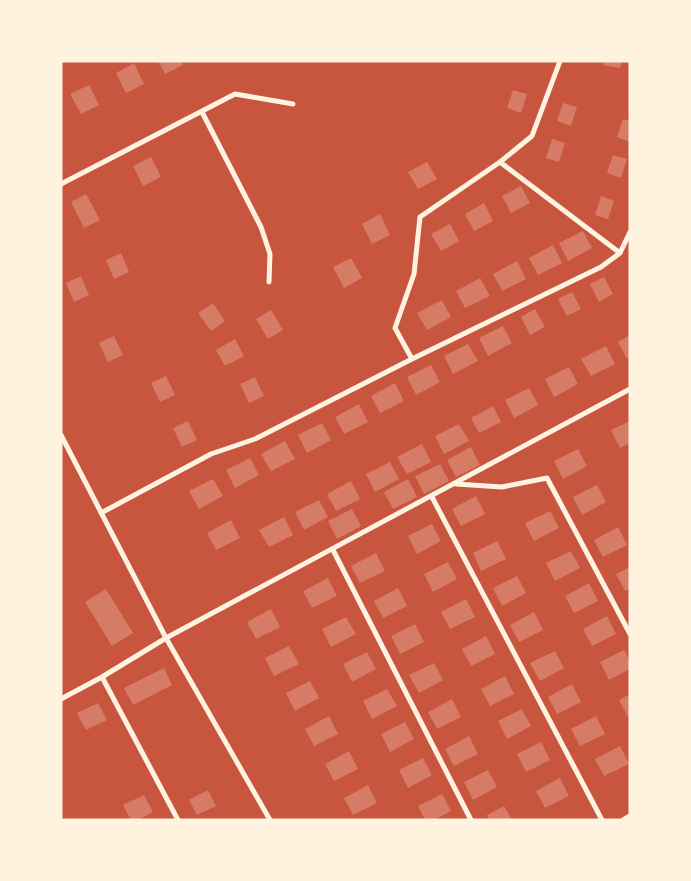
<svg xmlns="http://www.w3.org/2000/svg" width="691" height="881" font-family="Roboto,sans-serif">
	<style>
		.building { fill: #d67c66 }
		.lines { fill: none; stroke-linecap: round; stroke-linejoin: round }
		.minor { stroke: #fff3e0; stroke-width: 5 }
	</style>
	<rect width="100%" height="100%" fill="#c8553d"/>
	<!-- building -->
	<path class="building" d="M158,61h23l2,4 -18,9z
		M604,61h18l-2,7 -17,-3z
		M134,63l10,21 -18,9 -10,-20z
		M89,85l10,20 -18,9 -11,-20z
		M513,90l14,4 -6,19 -14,-5z
		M563,103l14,4 -6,19 -14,-5z
		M623,119l7,2v21l-13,-5z
		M552,139l13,4 -6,19 -13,-4z
		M613,155l14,4 -6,19 -14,-5z
		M151,157l10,20 -18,9 -10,-20z
		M427,162l10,17 -19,10 -10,-17z
		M521,186l9,17 -19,10 -9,-17z
		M86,194l14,26 -16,8 -13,-26z
		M601,196l13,5 -6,18 -13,-4z
		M484,203l9,18 -19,10 -9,-17z
		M380,214l10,21 -18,9 -10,-20z
		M450,224l9,17 -18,10 -10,-17z
		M583,231l9,17 -24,13 -9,-18z
		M553,245l9,18 -24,12 -9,-17z
		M121,253l8,19 -15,7 -8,-19z
		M351,258l11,20 -18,10 -11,-21z
		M517,261l9,18 -24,12 -9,-17z
		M81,276l8,19 -15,7 -8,-19z
		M604,277l9,17 -14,8 -9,-18z
		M480,278l10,18 -25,12 -9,-17z
		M572,292l9,17 -14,7 -9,-17z
		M442,300l9,17 -24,13 -10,-17z
		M213,303l12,18 -14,10 -13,-18z
		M535,309l10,18 -15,8 -9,-18z
		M271,310l12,20 -15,9 -12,-20z
		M503,326l9,17 -24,13 -9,-18z
		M630,335v23l-3,1 -9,-17z
		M114,336l9,19 -15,7 -9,-19z
		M235,339l9,17 -19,10 -9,-16z
		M468,344l10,17 -25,13 -9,-18z
		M606,346l9,18 -24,12 -10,-17z
		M431,365l9,17 -24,13 -9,-18z
		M569,367l9,17 -24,13 -9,-18z
		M166,376l9,19 -15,7 -9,-19z
		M255,377l9,19 -15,7 -9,-19z
		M395,383l9,18 -24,12 -9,-17z
		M529,388l9,17 -24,13 -9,-18z
		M359,404l9,18 -24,12 -9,-17z
		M493,406l8,16 -22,11 -8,-15z
		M188,421l9,19 -15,7 -9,-19z
		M630,421v22l-10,5 -9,-18z
		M322,423l9,17 -24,13 -9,-18z
		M459,424l10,17 -25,13 -9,-18z
		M285,441l10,18 -24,12 -10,-17z
		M422,444l9,18 -24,12 -10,-17z
		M471,447l9,18 -24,12 -9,-17z
		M578,449l9,17 -24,13 -9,-18z
		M250,458l9,17 -24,13 -9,-18z
		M390,462l9,17 -24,13 -9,-18z
		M440,464l9,17 -25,13 -9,-18z
		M213,479l10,17 -24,13 -10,-18z
		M408,479l9,18 -24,12 -9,-17z
		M351,481l9,18 -24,12 -9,-17z
		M597,485l9,17 -24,13 -9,-18z
		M476,496l9,18 -24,12 -9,-17z
		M319,500l9,17 -24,13 -9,-18z
		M352,509l9,17 -24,13 -9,-18z
		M550,511l9,17 -25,13 -9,-18z
		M284,517l9,18 -24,12 -10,-17z
		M231,520l9,18 -24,12 -9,-17z
		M432,524l9,17 -24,13 -9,-18z
		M618,527l9,18 -24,12 -9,-17z
		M497,541l9,18 -25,12 -8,-18z
		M571,551l9,17 -25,13 -9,-18z
		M376,553l9,18 -25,12 -9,-17z
		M448,562l9,17 -24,13 -9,-18z
		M630,567v22l-5,2 -9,-17z
		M517,576l9,17 -24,13 -9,-18z
		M328,578l9,18 -25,12 -9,-17z
		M589,583l9,18 -24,12 -9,-17z
		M398,588l9,18 -24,12 -9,-17z
		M106,589l27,44 -21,13 -27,-44z
		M466,599l9,18 -25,12 -9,-17z
		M271,609l9,18 -24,12 -9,-17z
		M534,612l9,18 -24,12 -9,-17z
		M607,616l9,18 -24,12 -9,-17z
		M346,617l10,17 -25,13 -9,-18z
		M415,624l9,18 -24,12 -9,-18z
		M486,636l9,18 -24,12 -9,-17z
		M289,646l10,18 -25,12 -9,-18z
		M624,650l6,11v8l-21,11 -9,-18z
		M555,651l9,17 -24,13 -10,-18z
		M367,652l9,17 -24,13 -9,-18z
		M434,663l9,17 -24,13 -10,-18z
		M164,668l8,17 -39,20 -9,-17z
		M505,676l9,18 -24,12 -9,-17z
		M310,681l9,17 -24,13 -9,-18z
		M572,684l9,18 -24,12 -9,-17z
		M387,689l10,17 -25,13 -9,-18z
		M630,694v22l-2,1 -9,-17z
		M452,699l9,18 -24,12 -9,-17z
		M98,703l9,17 -21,10 -9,-17z
		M522,709l9,17 -24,13 -9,-18z
		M329,716l9,18 -24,12 -9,-17z
		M596,716l9,18 -25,12 -9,-17z
		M405,722l9,17 -24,13 -9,-18z
		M469,736l9,18 -24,12 -9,-17z
		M541,742l9,18 -24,12 -9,-18z
		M620,746l9,18 -25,12 -9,-17z
		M349,751l9,18 -24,12 -9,-17z
		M423,758l9,17 -24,13 -9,-18z
		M488,770l9,17 -24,13 -9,-18z
		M560,778l9,18 -24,12 -9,-17z
		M368,785l9,18 -24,12 -9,-17z
		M208,790l8,16 -19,9 -8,-15z
		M442,794l9,17 -17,9h-9l-7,-14z
		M144,795l9,17 -15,8h-7l-8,-15z
		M504,806l8,14h-23l-2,-5z"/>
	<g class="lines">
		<!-- minor -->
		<path class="minor" d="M202,112l59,115 9,27 -1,28
			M500,162l120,91
			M61,184l174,-90 58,10
			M412,359l-17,-31 19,-54 6,-57 80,-55 32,-26 28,-75
			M61,435l105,203 104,182
			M456,484l46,3 45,-9 83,156
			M432,497l170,323
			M101,513l110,-59 44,-15 157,-80 189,-92 19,-14 10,-21
			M333,550l138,270
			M102,677l76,143
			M61,699l41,-22 64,-39 464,-249
			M623,820l7,-4"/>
	</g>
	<!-- border -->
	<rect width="691" height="881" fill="none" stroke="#fff3e0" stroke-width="125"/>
</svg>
